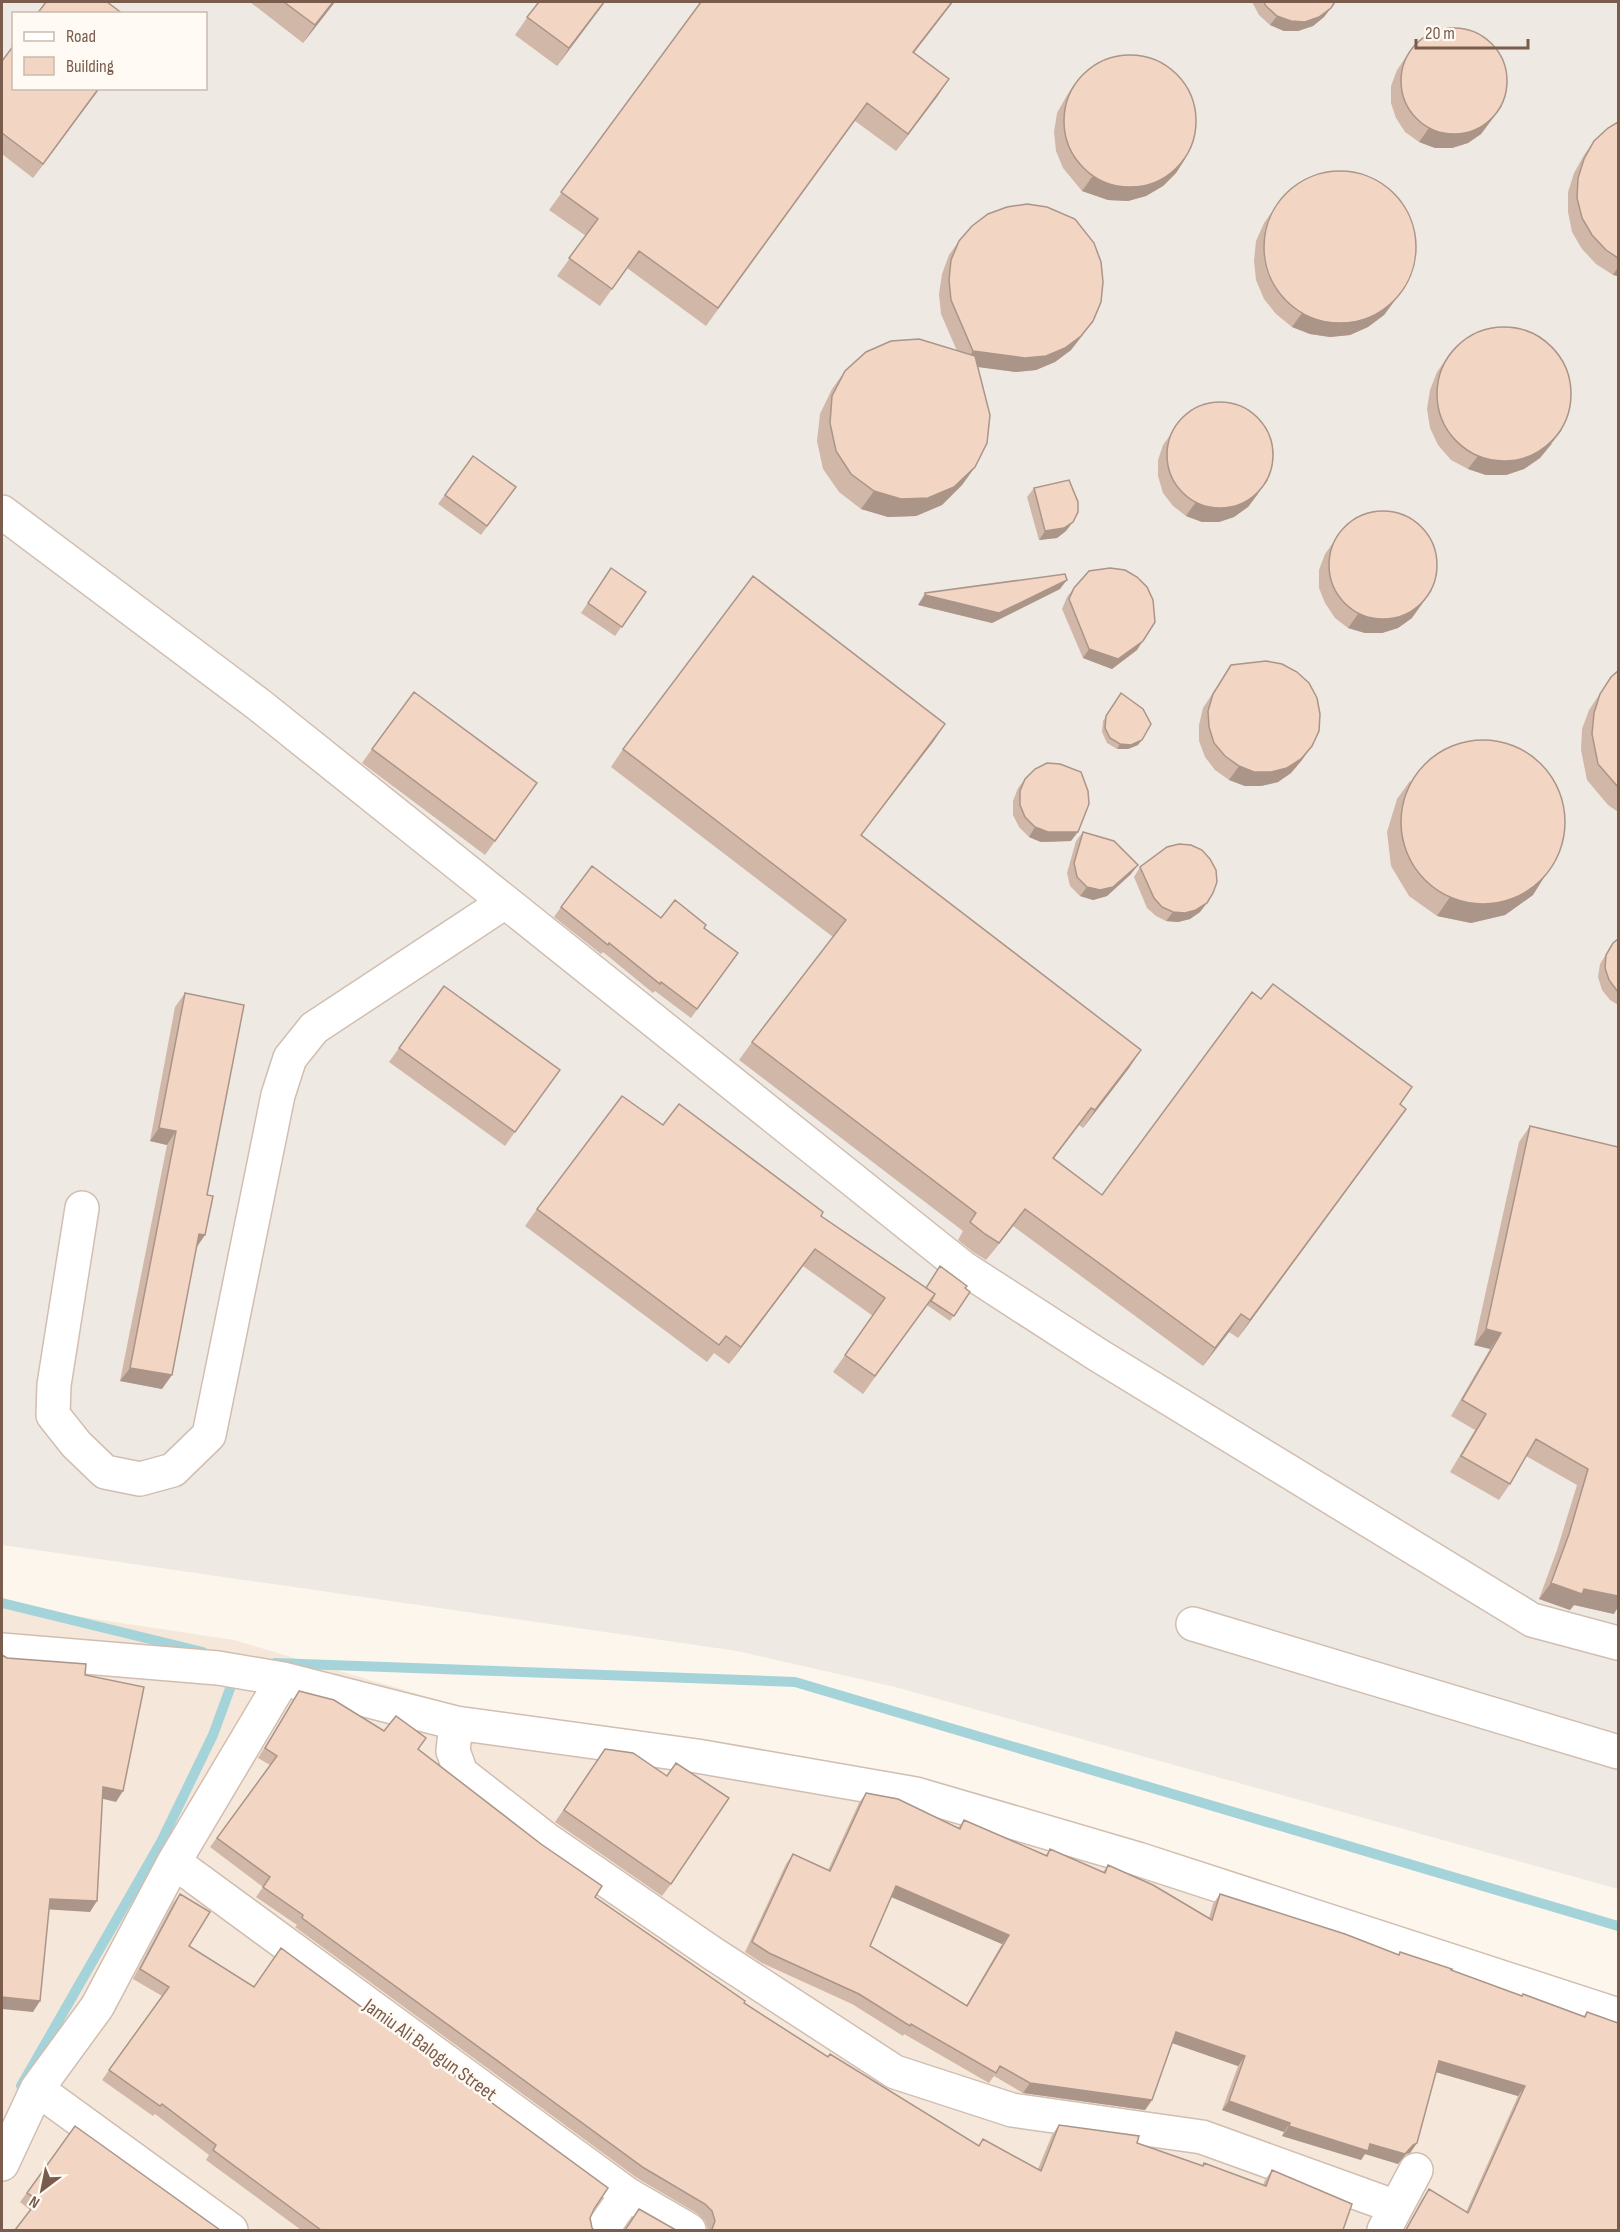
<svg xmlns="http://www.w3.org/2000/svg" width="1620" height="2232" font-family="'Sofia Sans Condensed',sans-serif">
	<style>
		.residential { fill: #f5e8da }
		.industrial { fill: #efe9e4; fill-rule: evenodd }
		.lines { fill: none; stroke-linecap: round; stroke-linejoin: round }
		.stream { stroke: #a5d3da; stroke-width: 10 }
		.minor-casing { stroke: #d1beb0; stroke-width: 36 }
		.minor { stroke: #fff; stroke-width: 33 }
		.wall { fill: #d1b7a8; fill-rule: evenodd }
		.shaded-wall { fill: #aa9588 }
		.building { fill: #f3d5c3; stroke: #aa9588; stroke-width: 1.5; fill-rule: evenodd }
		.labels { text-anchor: middle; dominant-baseline: central; stroke-width: 5; stroke-linejoin: round; paint-order: stroke }
		.street-label { font-size: 20px; fill: #7a5c4d; stroke: #fffaf3 }
	</style>
	<rect width="100%" height="100%" fill="#fdf6ec"/>
	<!-- residential -->
	<path class="residential" d="M2,1605l232,35 337,99 361,65 686,192v234h-1616z"/>
	<!-- industrial -->
	<path class="industrial" d="M2,2h1616v1887l-723,-202 -158,-36 -735,-106zM14,14h192v74h-192z"/>
	<g class="lines">
		<!-- stream -->
		<path class="stream" d="M2,1603l201,49
			M275,1663l520,19 823,244
			M21,2086l140,-244 52,-107 22,-60"/>
		<!-- minor casing -->
		<g class="minor-casing">
			<path id="minor" d="M2,512l256,192 704,563 136,88 434,265 86,23
				M82,1208l-28,177 -1,30 23,29 29,28 35,7 33,-9 36,-35 69,-340 12,-37 24,-30 191,-126
				M1193,1624l425,128
				M2,1650l216,18 65,11 173,44 241,33 219,38 222,65 480,156
				M456,1723l-3,28 8,22 85,66 166,114 183,119 117,38 190,27 194,70
				M174,1862l453,332 62,36
				M37,2089l194,141
				M2,2164l35,-75 60,-82 77,-145 109,-183
				M602,2230l25,-36
				M1384,2230l32,-60"/>
		</g>
		<!-- minor -->
		<use href="#minor" class="minor"/>
	</g>
	<!-- wall -->
	<path class="wall" d="M250,2h85l-32,41z
		M538,2h67l-48,64 -42,-31z
		M701,2h252l-39,51 35,26 -53,72 -41,-30 -149,205 -79,-58 -27,38 -43,-30 29,-40 -37,-26z
		M1252,2h83l-11,15 -11,9 -15,5h-14l-14,-6 -11,-10z
		M1416,42l86,64 -21,28 -13,9 -16,5h-17l-16,-6 -14,-10 -9,-14 -5,-15v-17l6,-16z
		M2,61l12,27h86l-67,90 -31,-24z
		M1075,83l110,76 -9,14 -13,13 -17,10 -18,5 -20,-1 -26,-9 -19,-23 -7,-17 -2,-19 3,-19 9,-16z
		M1618,122v154l-5,-1 -17,-11 -14,-15 -10,-17 -4,-20v-20l6,-19 10,-18 10,-14z
		M1274,209l122,90 -12,16 -16,12 -18,8 -20,2 -20,-3 -18,-7 -16,-13 -12,-15 -8,-19 -2,-19 2,-20 8,-18z
		M959,241l124,94 -12,15 -16,12 -19,8 -20,2 -38,-5 -3,100 -13,18 -20,20 -26,11 -28,1 -27,-8 -22,-17 -16,-23 -6,-28 3,-27 12,-25 13,-18 112,-20 -16,-37 -2,-20 3,-20 7,-19z
		M1447,358l105,86 -12,14 -16,11 -18,6h-20l-18,-6 -17,-9 -13,-15 -8,-17 -3,-19 3,-19 7,-18z
		M1183,417l75,77 -10,13 -14,10 -15,5h-17l-16,-6 -13,-10 -10,-13 -5,-17v-16l5,-15z
		M473,456l43,31 -35,48 -43,-31z
		M1034,488l32,43 -9,7 -18,2 -12,-43z
		M1345,526l67,92 -14,10 -16,5h-17l-17,-5 -13,-10 -10,-15 -6,-15v-18l6,-16z
		M611,568l35,24 -31,44 -34,-23z
		M1074,588l63,62 -25,19 -29,-11 -21,-49 5,-12z
		M1060,589l-68,34 -74,-18 1,-2 6,-10z
		M1231,665l71,95 -11,13 -13,9 -17,4h-16l-16,-6 -14,-10 -10,-13 -6,-16v-16l4,-17z
		M1618,671v141l-10,-7 -21,-25 -6,-30 1,-21 7,-19 22,-33z
		M1121,693l17,52 -10,4h-11l-10,-6 -5,-11 1,-11z
		M945,724l-12,18 -72,93 268,233 -46,60 -4,-3 -25,33 48,37 298,-91 6,5 -168,229 -9,-6 -26,34 -190,-140 -27,34 -13,-8 -15,-12 5,-9 -224,-171 13,-18 81,-105 -222,-170 12,-18z
		M372,749l165,34 -52,72 -123,-92z
		M1025,779l46,62 -30,1 -12,-5 -10,-10 -6,-12v-14l5,-13z
		M1410,781l123,114 -28,20 -34,8 -34,-7 -28,-20 -18,-30 -4,-34 10,-33z
		M1083,832l48,42 -24,22 -14,4 -13,-4 -10,-10 -3,-13 9,-32z
		M1140,867l73,26 -13,19 -10,7 -12,3 -12,-1 -10,-5 -9,-8 -13,-31z
		M561,907l100,11 43,10 34,25 -47,65 -36,-27 -2,2 -50,-41 -2,2 -47,-37z
		M1618,939v66l-8,-5 -8,-10 -4,-13 2,-13 13,-21z
		M444,986l116,84 -55,76 -116,-84z
		M185,993l22,202 -2,40 -8,12 -35,142 -42,-8 47,-236 -17,-4 25,-134z
		M663,1125l158,91 105,72h39l5,4 -20,29 -23,-16 -64,89 -30,-22 40,-56 -70,-50 -74,98 -15,-11 -7,9 -182,-136 12,-17z
		M1530,1126l84,488 -40,-9 -4,5 -31,-11 18,-49 20,-65 -51,-29 -16,28 -11,16 -49,-28 25,-42 -24,-14 39,-67 -16,-4 45,-203z
		M299,1691l85,40 34,18 177,148 149,106 84,54 150,89 5,-7 55,30 14,-34 7,-10 78,18 65,23 2,-3 59,22 2,-5 7,-10 71,60h-635l-3,-9 -7,-7 -61,-36 -342,-251 2,-2 -41,-28 7,-10 -53,-40 60,-82 -12,-7z
		M605,1749l66,135 -9,12 -107,-74z
		M866,1793l92,35 6,-8 82,35 4,-6 53,23 5,-7 101,53 4,-14 7,-10 178,61 2,-3 121,44 2,-2 61,22 3,-4 31,218h-213l17,-31 7,-10 37,23 52,-116 -82,-24 -19,71 -7,10 -4,1 -8,10 -33,-10 -4,6 -79,-24 2,-4 -62,-22 16,-44 -66,-23 -20,57 -7,10 -122,-17 -29,-17 -5,7 -85,-49 -1,2 -51,-32 -90,-41 -17,-11 41,-88 7,-10 35,16 31,-67zM891,1897l111,47 -36,62 -96,-60z
		M180,1894l9,52 405,263 -4,9 2,10 2,2h-293l-95,-70 3,-5 -54,-41 -2,2 -51,-36 60,-84 -29,-17 40,-76z
		M75,2126l145,104 -190,-20 -10,-8z"/>
	<!-- shaded-wall -->
	<path class="shaded-wall" d="M333,2h2l-32,41 12,-18z
		M604,2h1l-48,64 12,-18z
		M952,2h1l-52,67 12,-17z
		M1331,8l-7,9 -11,9 -15,5h-14l-14,-6 7,-9z
		M949,79l-12,18 -41,54 12,-17z
		M99,88h1l-67,90 10,-14z
		M1502,106l-21,28 -13,9 -16,5h-17l-16,-6 10,-14z
		M1185,159l-9,14 -13,13 -17,10 -18,5 -20,-1 -26,-9 10,-14z
		M1618,267v9l-5,-1z
		M1406,285l-22,30 -16,12 -18,8 -20,2 -20,-3 -18,-7 10,-14z
		M1093,321l-22,29 -16,12 -19,8 -20,2 -53,-7 10,-14z
		M1562,430l-22,28 -16,11 -18,6h-20l-18,-6 10,-13z
		M975,467l-13,18 -20,20 -26,11 -28,1 -27,-8 13,-18z
		M1268,480l-20,27 -14,10 -15,5h-17l-16,-6 10,-14z
		M1073,522l-7,9 -9,7 -18,2 6,-9z
		M1067,580l-7,9 -68,34 -74,-18 7,-10z
		M1432,590l-20,28 -14,10 -16,5h-17l-17,-5 10,-14z
		M1143,641l-6,9 -25,19 -29,-11 6,-9z
		M945,724l-12,18 -85,110 13,-17z
		M1142,740l-4,5 -10,4h-11l3,-5z
		M1312,746l-10,14 -11,13 -13,9 -17,4h-16l-16,-6 10,-14z
		M1035,827l43,5 -7,9 -30,1 -12,-5z
		M1138,865l-7,9 -24,22 -14,4 -13,-4 7,-9z
		M1545,876l-12,19 -28,20 -34,8 -34,-7 13,-19z
		M1207,903l-7,9 -10,7 -12,3 -12,-1 7,-9z
		M1141,1050l-12,18 -46,60 12,-18z
		M1091,1108l-12,17 -38,50 12,-17z
		M1406,1109l-12,17 -156,212 12,-18z
		M159,1128l17,3 -9,14 -17,-4z
		M1025,1209l-12,17 -27,34z
		M199,1234l6,1 -10,14z
		M815,1249l-12,17 -74,98 12,-17z
		M1241,1314l-12,18 -26,34 12,-18z
		M1486,1329l15,4 -11,16 -16,-4z
		M130,1368l42,7 -10,14 -42,-8z
		M1551,1583l67,13v11l-4,7 -40,-9 -4,5 -31,-11z
		M103,1787l20,4 -7,11 -21,-5z
		M896,1886l113,49 -7,9 -113,-48z
		M50,1899l47,2 -7,11 -48,-3z
		M2,1997l38,4 -7,11 -31,-3z
		M1176,2032l69,24 -7,10 -69,-24z
		M1439,2061l86,25 -7,10 -86,-25z
		M1030,2083l122,17 -7,10 -122,-17z
		M1229,2101l61,22 -6,9 -62,-22z
		M1289,2126l81,18 43,1 4,-2 -7,10 -4,1 -8,10 -33,-10 -4,6 -79,-24z"/>
	<!-- building -->
	<path class="building" d="M46,2h61l16,12h-86z
		M284,2h49l-18,23z
		M539,2h65l-35,46 -42,-31z
		M701,2h251l-39,50 36,27 -41,55 -41,-31 -149,205 -79,-57 -27,38 -43,-31 29,-39 -37,-27z
		M1264,2h71l-4,6 -12,9 -14,5 -14,-1 -14,-5 -11,-10z
		M1401 81a53 53 0 1 1 106 0a53 53 0 1 1-106 0Z
		M14,45v43h85l-56,76 -41,-31v-72z
		M1064 121a66 66 0 1 1 132 0a66 66 0 1 1-132 0Z
		M1618,122v136l-12,-8 -14,-15 -10,-17 -5,-20 1,-20 6,-19 10,-18 14,-13z
		M1264 247a76 76 0 1 1 152 0a76 76 0 1 1-152 0Z
		M1027,204l20,3 28,12 19,24 7,19 2,20 -2,20 -8,19 -12,15 -16,12 -19,8 -21,2 -52,-7 -22,-51 -2,-20 2,-20 8,-19 13,-15 16,-12 19,-7z
		M1437 394a67 67 0 1 1 134 0a67 67 0 1 1-134 0Z
		M919,339l56,17 15,59 -3,28 -12,24 -21,20 -26,11 -27,1 -27,-8 -23,-17 -15,-23 -6,-28 2,-27 13,-25 21,-19 25,-11z
		M1167 455a53 53 0 1 1 106 0a53 53 0 1 1-106 0Z
		M473,456l43,31 -29,39 -42,-31z
		M1069,480l9,22v10l-5,10 -9,6 -19,3 -11,-43z
		M1329 565a54 54 0 1 1 108 0a54 54 0 1 1-108 0Z
		M611,568l35,24 -24,35 -34,-24z
		M1110,568l15,2 12,7 10,10 6,13 2,22 -12,19 -25,18 -29,-10 -20,-50 5,-11 15,-17z
		M1065,574l2,6 -68,33 -74,-18v-2z
		M753,576l192,148 -84,111 280,215 -46,60 -4,-2 -38,50 49,37 150,-203 9,7 12,-15 139,103 -12,17 6,5 -156,211 -9,-6 -26,34 -190,-139 -26,34 -14,-9 -15,-12 6,-9 -224,-171 94,-122 -223,-171z
		M1266,661l16,3 15,8 12,11 8,15 3,16 -1,17 -7,15 -11,13 -14,9 -16,4h-17l-15,-6 -14,-10 -11,-13 -5,-16 -1,-16 5,-17 18,-29z
		M1618,671v116l-20,-23 -6,-30 2,-21 6,-19 11,-17z
		M414,692l123,91 -42,58 -123,-92z
		M1121,693l22,16 8,15 -9,16 -11,5 -11,-1 -10,-6 -5,-10 1,-12z
		M1401 822a82 82 0 1 1 164 0a82 82 0 1 1-164 0Z
		M1047,763l13,1 21,8 7,19 1,13 -11,28h-30l-13,-5 -10,-10 -5,-12v-14l5,-12 10,-10z
		M1083,832l31,9 24,24 -25,22 -13,3 -13,-3 -10,-10 -3,-14z
		M1179,844l12,1 11,5 8,9 6,11 1,12 -4,11 -6,10 -11,7 -11,3 -12,-1 -11,-5 -8,-9 -14,-31 27,-20z
		M592,866l69,52 14,-18 31,25 -2,3 34,25 -41,56 -36,-27 -1,2 -51,-41 -1,2 -47,-38z
		M1618,939v53l-9,-12 -4,-12 1,-13 7,-12z
		M444,986l116,84 -45,62 -116,-84z
		M185,993l59,12 -37,190 6,1 -8,39 -6,-1 -27,141 -42,-7 46,-237 -17,-3z
		M622,1096l41,29 16,-21 144,108 -2,4 114,78 -60,82 -30,-21 40,-57 -70,-49 -74,98 -15,-11 -7,9 -182,-136z
		M1530,1126l88,21v449l-34,-7 -2,5 -31,-11 18,-49 19,-65 -52,-30 -26,45 -49,-28 25,-42 -24,-14 39,-67 -15,-4z
		M940,1266l27,20 -2,2 5,4 -16,24 -23,-15 4,-7 -9,-6z
		M2,1655l5,3 79,6 -1,11 59,12 -21,104 -20,-4 -6,114 -47,-2 -10,102 -38,-4z
		M299,1691l35,9 50,31 12,-15 30,22 -8,11 123,95 61,42 -7,11 150,104 -1,2 84,54 2,-3 149,92 4,-7 58,32 18,-46 80,11 -2,7 66,23 1,-3 62,23 6,-16 80,34 -9,26h-632l1,-1 3,-8 -3,-10 -7,-7 -61,-36 -342,-250 1,-3 -40,-28 7,-10 -53,-39 60,-82 -12,-8z
		M605,1749l28,4 34,23 9,-13 53,35 -58,86 -107,-74z
		M866,1793l32,6 62,30 4,-9 83,36 3,-7 55,24 3,-8 45,20 59,35 8,-26 125,40 54,21 1,-3 52,17 -1,1 71,26 1,-2 62,23 2,-5 31,11v207h-212l23,-41 39,24 57,-127 -86,-25 -22,82 -4,2 -8,9 -35,-10 -2,7 -79,-25 1,-3 -61,-22 16,-45 -69,-24 -24,68 -122,-17 -30,-17 -4,7 -85,-49 -1,2 -51,-32 -90,-41 -17,-11 41,-88 37,17zM896,1886l113,49 -42,71 -97,-60z
		M180,1894l30,18 -21,34 65,41 27,-39 327,240 -14,21 -4,9 2,10 2,2h-273l-108,-80 3,-5 -54,-41 -2,2 -51,-36 60,-83 -29,-18z
		M75,2126l145,104h-205l23,-30 -11,-7z
		M639,2209l37,21h-51z"/>
	<g class="labels">
		<!-- street labels -->
		<g class="street-label">
			<text transform="translate(430 2050) rotate(36)">Jamiu Ali Balogun Street</text>
		</g>
	</g>
	<!-- border -->
	<rect width="1620" height="2232" fill="none" stroke="#7a5c4d" stroke-width="6"/>
	<!-- legend -->
	<rect x="12" y="12" width="195" height="78" fill="#fffaf3" stroke="#cabbb1" stroke-width="1.5"/>
	<rect x="24" y="32" width="30" height="9" fill="#ffffff" stroke="#cabbb1" stroke-width="1.5"/>
	<text x="66" y="42" font-size="18" fill="#7a5c4d">Road</text>
	<rect x="24" y="57" width="30" height="18" fill="#f3d5c3" stroke="#cabbb1" stroke-width="1.5"/>
	<text x="66" y="72" font-size="18" fill="#7a5c4d">Building</text>
	<!-- north arrow -->
	<g transform="translate(42 2190) rotate(212)" stroke="#fffaf3" stroke-width="4.5" paint-order="stroke">
	<path d="M0-4.5L10 22L0 15L-10 22Z" fill="#7a5c4d"/>
	<text y="-9" font-size="16" font-weight="bold" text-anchor="middle" fill="#7a5c4d">N</text>
	</g>
	<!-- scale -->
	<path d="M1416 39v9h112v-9" fill="none" stroke="#7a5c4d" stroke-width="3"/>
	<text x="1425" y="39" font-size="18" fill="#7a5c4d" stroke="#fffaf3" stroke-width="4.5" paint-order="stroke">20 m</text>
</svg>
